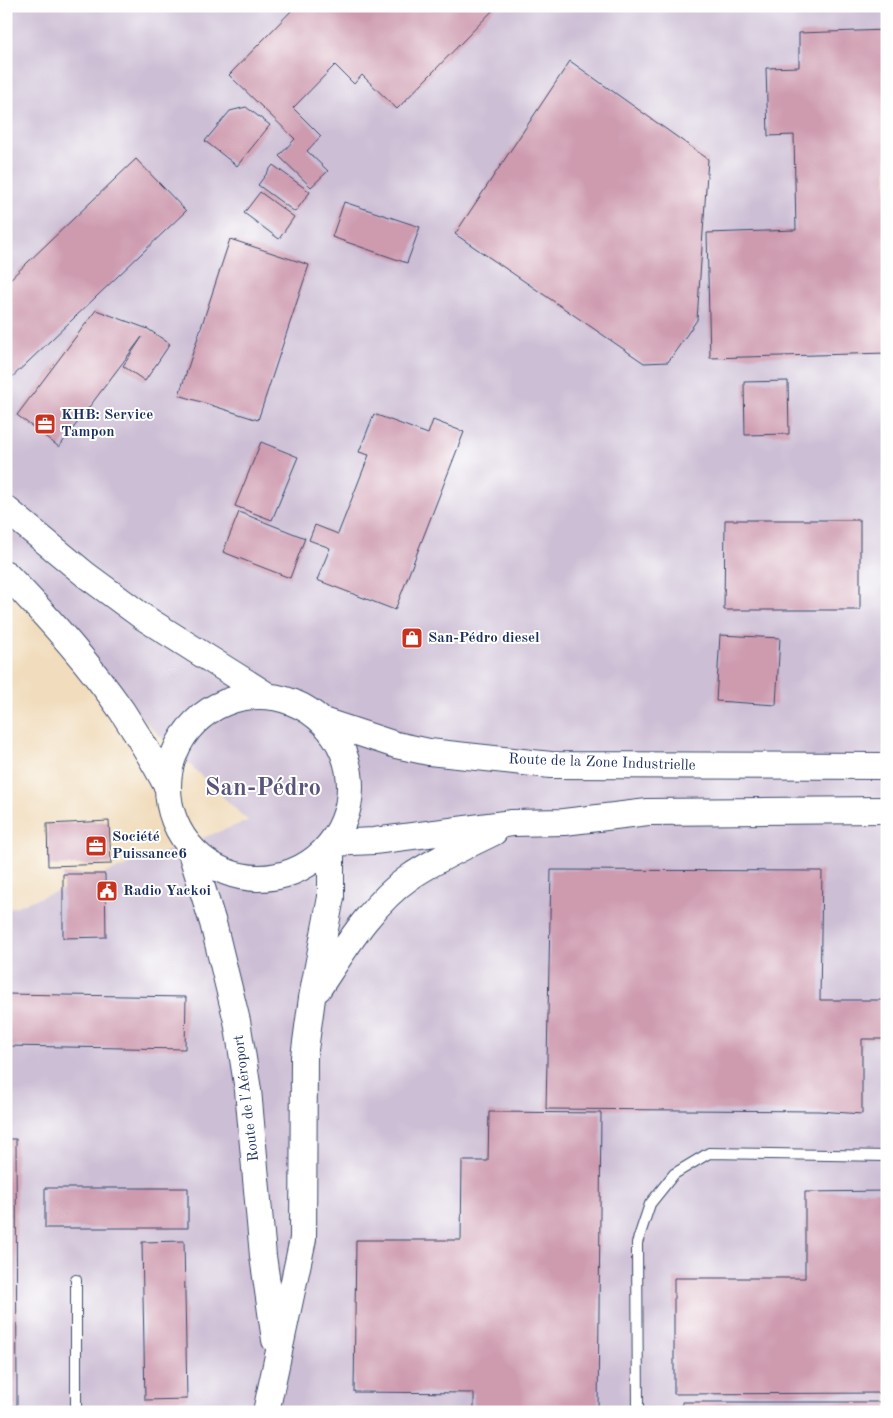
<svg xmlns="http://www.w3.org/2000/svg" width="893" height="1418" font-family="'Old Standard TT',serif">
	<style>
		.industrial { fill: #ccbed4 }
		.building { fill: #cd9aae }
		.lines { fill: none; stroke-linecap: round; stroke-linejoin: round }
		.lane-casing { stroke: #3b496c; stroke-width: 12 }
		.secondary-casing { stroke: #3b496c; stroke-width: 28 }
		.lane { stroke: #fff; stroke-width: 10 }
		.secondary { stroke: #fff; stroke-width: 26 }
		.labels { text-anchor: middle; dominant-baseline: central; stroke-width: 4; stroke-linejoin: round; paint-order: stroke }
		.poi-label { font-size: 15px; font-weight: bold; fill: #1b2f5e; stroke: #fff; text-anchor: start }
		.street-label { font-size: 15px; fill: #1b2f5e; stroke: #fff }
		.town-label { font-size: 25px; font-weight: bold; fill: #59547a; stroke: #fff }
	</style>
	<rect width="100%" height="100%" fill="#fff"/>
	<filter id="ink" filterUnits="userSpaceOnUse"><feTurbulence type="fractalNoise" baseFrequency=".02" numOctaves="2"/><feDisplacementMap in="SourceGraphic" scale="10" xChannelSelector="R" yChannelSelector="G"/><feConvolveMatrix kernelMatrix="1 2 1 2 8 2 1 2 1" color-interpolation-filters="sRGB"/></filter>
	<filter id="wash" filterUnits="userSpaceOnUse"><feTurbulence type="fractalNoise" baseFrequency=".0096" numOctaves="4" result="noise"/><feDisplacementMap in="SourceGraphic" scale="20" xChannelSelector="R" yChannelSelector="G"/><feGaussianBlur stdDeviation="1.12" result="paint"/><feColorMatrix in="noise" values="0 0 0 0 0 0 0 0 0 0 0 0 0 0 0 0 0 1.4 0 .05"/><feComposite in="paint" operator="in"/></filter>
	<g filter="url(#wash)">
		<rect width="100%" height="100%" fill="#f1ddbd"/>
		<!-- industrial -->
		<path class="industrial" d="M6,6h881v1406h-881v-502l242,-89 -242,-234z"/>
		<g id="blocks">
			<!-- building -->
			<path class="building" d="M296,6h201l-100,103 -35,-34 -8,9 -19,-19 -42,43 28,28 -14,15 21,20 -17,16 -32,-31 16,-17 -66,-64z
				M887,30v323l-177,5 -3,-125 89,-3 -2,-95 -26,1 -2,-68 33,-1v-34z
				M570,61l138,98 -11,161 -29,42 -24,1 -189,-129z
				M246,107l24,18 -33,41 -32,-25 25,-30z
				M136,159l50,52 -180,172v-100z
				M273,165l37,27 -15,20 -37,-27z
				M260,192l34,25 -15,22 -35,-26z
				M344,202l76,25 -13,36 -75,-26z
				M230,239l79,26 -51,155 -79,-25z
				M96,310l52,19 22,15 -25,37 -22,-15 19,-29 -83,110 -42,-32z
				M788,381l1,53 -44,1 -1,-53z
				M374,414l54,20 5,-14 31,12 -69,178 -78,-30 13,-32 -21,-8 6,-15 23,9 31,-79 -10,-3z
				M261,442l37,15 -26,63 -37,-14z
				M239,512l66,26 -15,40 -67,-26z
				M725,520h135v90h-136z
				M720,635l60,3 -4,67 -60,-4z
				M109,821l2,43 -63,2 -1,-42z
				M551,870l271,1 -2,129h67v39h-25v75l-43,-3 -273,-2z
				M63,874h42l1,63 -43,1z
				M6,994l180,3 -1,52 -179,-3z
				M489,1112l112,1 -3,299h-124v-19l-120,-1 2,-152h105l1,-79h26z
				M6,1139h10l1,267h-11z
				M45,1188h143v40h-143z
				M887,1191v202l-213,1v-116h131v-86z
				M184,1241l3,158 -42,1 -3,-158z
				M682,1402h205v10h-205z"/>
		</g>
	</g>
	<g filter="url(#ink)">
		<use href="#blocks" fill-opacity="0" stroke="#3b496c" stroke-width="1"/>
		<g class="lines">
			<!-- lane casing -->
			<g class="lane-casing">
				<path id="lane" d="M76,1412v-132
					M638,1412l-1,-169 13,-39 24,-30 35,-21 178,3"/>
			</g>
			<!-- secondary casing -->
			<g class="secondary-casing">
				<path id="secondary" d="M6,509l80,66 57,42 125,79
					M6,574c42,43 82,88 116,137 16,24 31,49 45,75
					M168 787a91 91 0 1 1 182 0a91 91 0 1 1-182 0Z
					M323,721l73,24 33,7 122,13 336,1
					M189,846l24,77 24,98 11,69 15,166 12,84
					M318,989c26,-39 53,-85 92,-112 26,-18 56,-31 84,-45
					M266,1412l37,-173 1,-182 8,-59 19,-101v-54l43,-2 138,-18 52,-1 84,-10 239,-2"/>
			</g>
			<!-- lane -->
			<use href="#lane" class="lane"/>
			<!-- secondary -->
			<use href="#secondary" class="secondary"/>
		</g>
	</g>
	<!-- icons -->
	<defs>
		<g id="office-square" transform="scale(1.125)"><rect x="-9" y="-9" width="18" height="18" rx="4" fill="#c8321e" stroke="#fff"/><path d="M-6-3h4V-5.5h4V-3h4V5H-6ZM-1-4.5V-3h2v-1.5ZM-6 0V1H6V0Z" fill="#fff"/></g>
		<g id="shop-square" transform="scale(1.125)"><rect x="-9" y="-9" width="18" height="18" rx="4" fill="#c8321e" stroke="#fff"/><path d="M-5-2.5h2.3a2.7 3.5 0 0 1 5.4 0H5L5.5 6h-11ZM-1.5-2.5h3a1.5 2.3 0 0 0-3 0Z" fill="#fff"/></g>
		<g id="civic-square" transform="scale(1.125)"><rect x="-9" y="-9" width="18" height="18" rx="4" fill="#c8321e" stroke="#fff"/><path d="M-.6-6.5H3V-4.5H.6V-3L4-1V1h2V6H-6V1h2V-1L-.6-3ZM-1.2 2.5V6h2.4V2.5Z" fill="#fff"/></g>
	</defs>
	<g fill-rule="evenodd">
		<use href="#office-square" x="45" y="424"/>
		<use href="#shop-square" x="412" y="638"/>
		<use href="#office-square" x="96" y="846"/>
		<use href="#civic-square" x="107" y="891"/>
	</g>
	<g class="labels">
		<!-- poi labels -->
		<g class="poi-label">
			<text x="61" y="415">KHB: Service<tspan x="61" dy="17">Tampon</tspan></text>
			<text x="428" y="638">San-Pédro diesel</text>
			<text x="112" y="837">Société<tspan x="112" dy="17">Puissance6</tspan></text>
			<text x="123" y="891">Radio Yackoi</text>
		</g>
		<!-- street labels -->
		<g class="street-label">
			<text transform="translate(602 763) rotate(2)">Route de la Zone Industrielle</text>
			<text transform="translate(247 1098) rotate(-97)">Route de l'Aéroport</text>
		</g>
		<!-- town labels -->
		<g class="town-label">
			<text x="263" y="788">San-Pédro</text>
		</g>
	</g>
	<!-- margin -->
	<rect width="893" height="1418" fill="none" stroke="#fff" stroke-width="25"/>
</svg>
